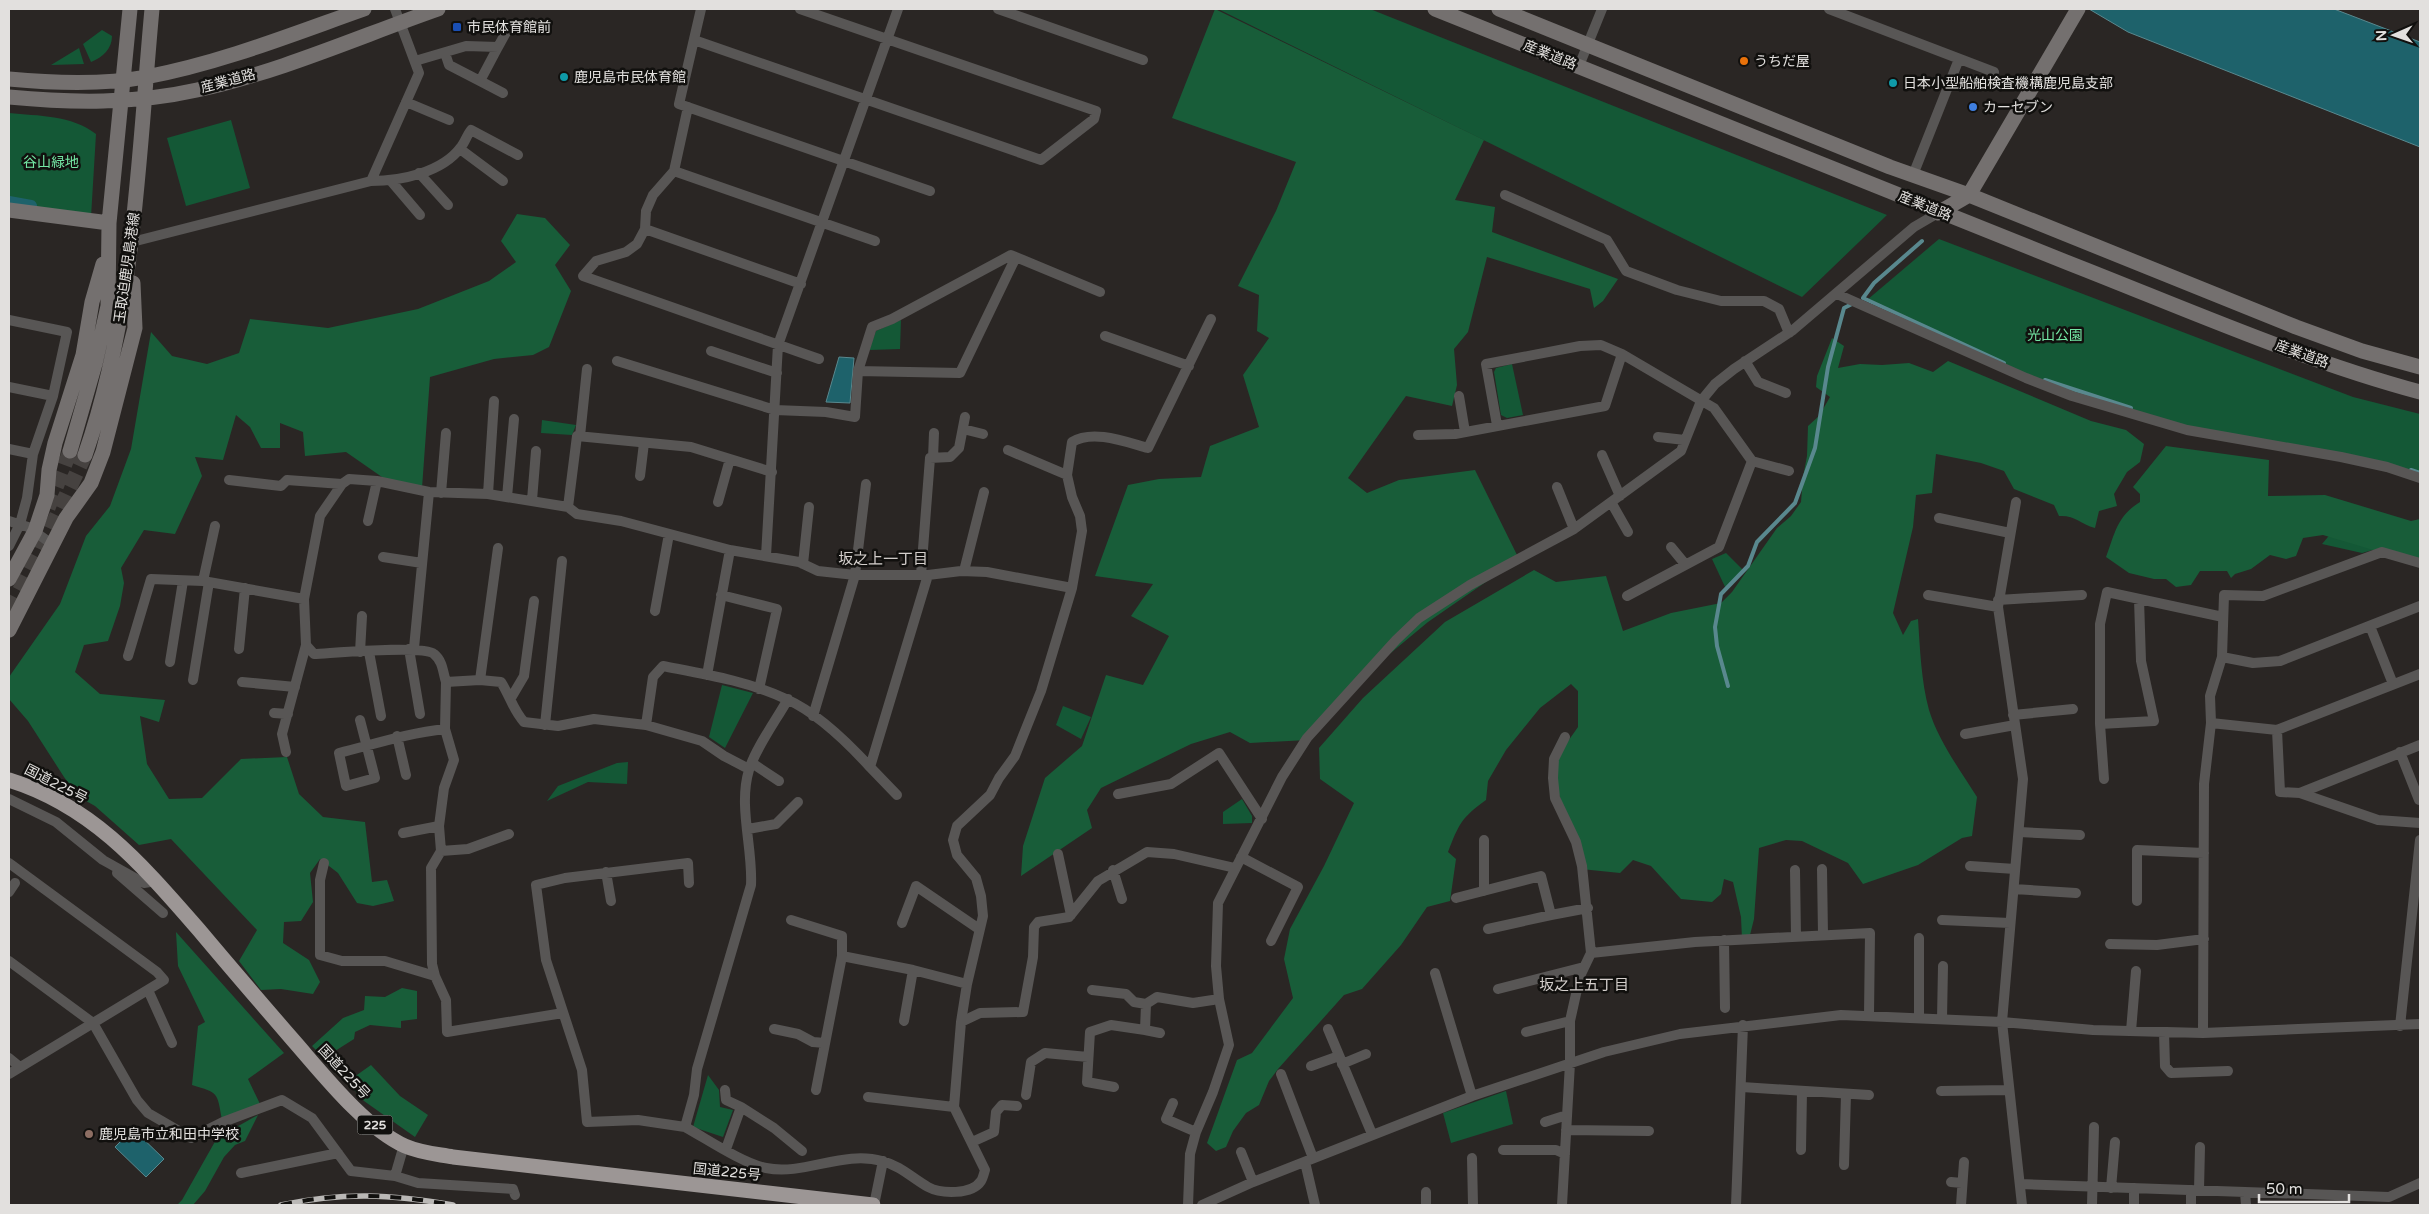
<svg xmlns="http://www.w3.org/2000/svg" width="2429" height="1214" font-family="'Varela Round','Noto Sans JP',sans-serif">
	<style>
		.green { fill: #145836 }
		.forest { fill: #185d39 }
		.water { fill: #1e626b; stroke: #59888e }
		.lines { fill: none; stroke-linecap: round; stroke-linejoin: round }
		.stream { stroke: #59888e; stroke-width: 4 }
		.canal { stroke: #1e626b; stroke-width: 12 }
		.secondary-tunnel { stroke: #464240; stroke-width: 15; stroke-dasharray: 15 8; stroke-linecap: butt }
		.street { stroke: #585655; stroke-width: 10 }
		.secondary { stroke: #74706f; stroke-width: 15 }
		.highway { stroke: #9c9695; stroke-width: 15 }
		.rail-casing { stroke: #bab8b6; stroke-width: 5.5 }
		.rail { stroke: #11100e; stroke-width: 4; stroke-dasharray: 11; stroke-linecap: butt }
		.transit-dot { fill: #1a4fb4; stroke: #11100e; stroke-width: 2 }
		.food-dot { fill: #e8710a; stroke: #11100e; stroke-width: 2 }
		.culture-dot { fill: #0f9aa8; stroke: #11100e; stroke-width: 2 }
		.shop-dot { fill: #3f7fe0; stroke: #11100e; stroke-width: 2 }
		.education-dot { fill: #8d6e63; stroke: #11100e; stroke-width: 2 }
		.labels { text-anchor: middle; dominant-baseline: central; stroke-width: 5; stroke-linejoin: round; paint-order: stroke }
		.shield { fill: #11100e; stroke: #a3a2a0; stroke-width: 1 }
		.shield-label { font-size: 12px; font-weight: bold; fill: #e2e0de }
		.poi-label { font-size: 14px; fill: #e2e0de; stroke: #11100e; text-anchor: start }
		.street-label { font-size: 14px; fill: #e2e0de; stroke: #11100e }
		.park-label { font-size: 14px; fill: #74e7a4; stroke: #11100e }
		.neighbourhood-label { font-size: 15px; fill: #d4cfcc; stroke: #11100e }
	</style>
	<rect width="100%" height="100%" fill="#2a2624"/>
	<!-- green -->
	<path class="green" d="M1218,9h152l517,206 -85,82z
		M102,30l10,6c0,13 -9,21 -21,26l-8,-18z
		M79,48l5,16 -33,1z
		M9,113c29,3 63,2 87,21l-5,83 -82,-12z
		M231,120l19,68 -64,18 -19,-68z
		M1939,239l414,158 67,17v65l-85,-24 -148,-24 -155,-53 -165,-78z
		M901,320l-1,29 -31,1 7,-19z
		M1512,364l11,51 -16,3 -6,-3 -7,-43 2,-4z
		M542,420l34,5 -4,10 -31,-2z
		M2333,531l54,15 -25,7 -40,-9z
		M1726,553l17,17 -17,19 -14,-30z
		M722,685l31,8 -28,55 -16,-11z
		M1063,706l28,11 -10,22 -25,-14z
		M628,762l-1,22 -39,-2 -41,19 11,-15 59,-23z
		M1242,799l10,17v7l-29,1v-12z
		M708,1075l11,15 1,17 13,3 -10,27 -30,-10z
		M1506,1091l7,33 -62,19 -8,-30z"/>
	<!-- forest -->
	<path class="forest" d="M1215,9l269,131 -29,60 40,7 -3,25 126,47 -15,22 -9,7 -4,-19 -103,-32 -19,75 -14,17 3,36 -5,21 -46,-10 -58,82 19,15 32,-13 76,-10 44,89 -91,63 -59,49 -62,69 -57,3 -20,-11 -39,12 -90,44 -14,22 5,18 -71,48 2,-30 22,-68 37,-32 24,-71 37,10 26,-49 -38,-20 22,-32 -58,-8 33,-91 31,-6 42,-2 9,-31 49,-19 -16,-52 26,-37 -12,-7 2,-36 -21,-9 38,-75 20,-49 -124,-44z
		M517,214l28,4 25,27 -15,20 16,26 -22,56 -16,8 -39,4 -64,18 -8,111 -30,-4 -46,-32 -41,4 -2,-24 -23,-9v25h-19l-11,-21 -14,-12 -13,45 -28,-3 7,19 -27,58 -31,-4 -23,38 3,15 -4,23 -12,35 -24,4 -9,27 25,22 65,6 -6,22 -19,-6 7,48 22,35 33,-1 39,-39 46,-2 12,37 24,23 42,5 7,60 15,-2 7,21 -21,5 -16,-3 -19,-30 -18,-14 -10,14 3,29 -12,19 -17,1 -1,21 26,17 11,22 -7,12 -32,-5 -20,1 -22,-29 18,-31 -86,-91 -32,6 -44,-39 -16,-9 -15,-20 -36,-56 -19,-22v-22l51,-73 26,-68 24,-30 21,-57 20,-117 21,24 35,8 32,-11 11,-34 78,9 90,-19 71,-28 27,-19 -15,-21z
		M1832,338l12,8 -6,22 22,-4 22,1 27,-2 24,9 15,-11 143,60 35,9 18,14 -4,18 -13,10 -13,22 3,12 -18,5 -4,17c-15,-4 -20,-13 -36,-12l-5,-11 -40,-16 -10,-18 -23,-8 -45,-9 -4,39 -16,2 -3,32 -20,86 10,22 8,-14 7,-2c2,29 3,62 11,91 9,30 31,60 48,87l-5,39 -10,2 -44,27 -55,19 -15,-21 -46,-22 -16,-1 -27,8 -5,71 -5,20h-7l-1,-22 -8,-35 -9,-3 -3,15 -9,8 -31,-3 -30,-33 -18,-6 -13,13 -39,-4 -25,-85 -4,-27 14,-13 12,-17v-36l-7,-7 -31,24 -34,42 -18,31 -2,19c-25,18 -27,24 -38,52l8,7 -6,42 -23,6 -26,38 -39,44 -18,6 -66,74 -9,12 -10,24 -13,8 -13,18 -7,16 -10,4 -9,-8 30,-83 15,-7 41,-55 -9,-39 6,-30 34,-63 30,-63 -34,-24 -1,-31 44,-50 82,-76 89,-52 22,12 50,-6 17,55 48,-18 50,-10 11,-11 45,-64 14,-12 10,-14 2,-25 4,-21 1,-30 11,-10 11,-19 -14,-10 1,-11z
		M2166,446l103,14 -1,36 57,-1 86,26 9,-2v45l-97,-29 -20,3 -7,18 -10,3 -16,-4 -19,14 -16,5 -4,4 -4,-7h-27l-9,14 -15,2 -10,-8h-12l-25,-6 -23,-16c9,-24 11,-41 34,-55v-8l-7,-7z
		M176,932l108,121 -36,26 12,25 -38,16c-5,-28 -3,-27 -30,-35l6,-59 7,-4 -27,-56z
		M402,988l15,3v28l-16,2v7l-31,-3 -15,7 -1,7 -30,19 -12,-12 31,-28 21,-8 1,-14 20,1z
		M371,1065l29,31 28,19 -13,22 -51,-36 -17,-19z
		M258,1115l-13,26 -10,4 -11,12 -19,34 -12,14h-16l5,-5 35,-62z"/>
	<!-- water -->
	<path class="water" d="M2089,9h245l86,33v105l-292,-115z
		M839,357l15,1 -4,45 -24,-1z
		M133,1129l31,30 -18,18 -31,-30z"/>
	<g class="lines">
		<!-- stream -->
		<path class="stream" d="M1863,298l141,65
			M1863,298l11,-15 48,-42
			M2045,380l86,28
			M2411,470l9,3
			M1728,686l-11,-40 -2,-19 6,-33 27,-28 9,-24 38,-39 20,-55 13,-81 16,-59 10,-5"/>
		<!-- canal -->
		<path class="canal" d="M9,202l22,4"/>
		<!-- secondary-tunnel -->
		<path class="secondary-tunnel" d="M48,508l22,-57
			M9,611l31,-60 45,-96"/>
		<!-- street -->
		<path class="street" d="M701,9l-22,95 251,87
			M998,9l145,51
			M1829,9l165,63
			M694,40l347,120 53,-41 2,-8 -296,-102
			M498,47l-18,34 23,12
			M445,53l4,12 31,16
			M415,61l51,-15 32,1 11,-20
			M1579,66l23,-57
			M406,102l43,18
			M688,107l-14,64 -21,24 -7,16 -1,18 -8,15 -11,8 -30,9 -13,15 236,83
			M460,149l43,32
			M674,171l201,70
			M419,173l29,32
			M1913,175l46,-116
			M371,181c29,0 71,-8 90,-34 4,-5 6,-12 10,-17l47,25
			M391,181l29,34
			M1505,195l102,45 19,31 51,19 44,11h43l15,8 10,24
			M645,229l156,55
			M132,242l239,-61 48,-108 -24,-64
			M1837,294l189,84 46,18 115,34 154,27 46,10 33,11
			M9,320l58,12 -14,64 -20,58 -6,44 -7,26 -11,22
			M1105,336l84,30
			M711,351l66,22
			M617,361l158,49 51,2 29,5 3,-46 14,-44 20,-8 119,-64 89,37
			M1745,361l13,21 28,11
			M858,371l102,2 56,-116
			M9,387l44,9
			M1459,396l6,36
			M1497,425l-11,-61 94,-18 21,-1 21,9
			M963,429l20,5
			M1418,435l37,-1 150,-28 17,-52 92,54 38,53 -33,86 -92,49
			M580,436l7,-67
			M1658,437l27,3
			M9,449l24,5
			M1008,450l59,25
			M1602,455l18,41
			M933,458l1,-25
			M1752,461l37,10
			M640,476l4,-33
			M229,480l52,6 6,-6 55,4 7,-5 28,2 52,11 59,2 80,13 9,7 44,7 109,29 69,12 19,9 37,4h73l33,-4 26,1 85,16
			M342,484l-22,32 -16,83 2,46 8,9c21,-1 109,-9 120,0 9,7 9,19 12,28
			M1557,487l17,42
			M441,493l5,-60
			M488,494l6,-93
			M507,497l7,-78
			M532,500l4,-49
			M718,502l12,-43
			M1611,502l17,30
			M2016,502l-18,105 25,172 -21,243 20,183
			M568,507l9,-71 114,11 81,25
			M1939,518l71,15
			M9,521l19,6 24,17
			M368,521l9,-40
			M1671,547l14,17
			M766,556l12,-211 120,-336
			M383,557l39,6
			M803,564l6,-57
			M964,571l20,-79
			M921,575l9,-117 20,-1 9,-9 6,-31
			M203,581l12,-55
			M721,595l56,14 -18,80
			M1928,595l70,12
			M2139,599l2,62 13,60 -54,3v-100l7,-32 116,25
			M1998,600l84,-5
			M655,611l14,-77
			M2370,626l23,58
			M414,648l15,-156
			M239,649l6,-61
			M409,649l11,65
			M360,652l2,-36
			M369,652l12,64
			M128,656l23,-77 52,2 101,18
			M2222,657l31,6 27,-2 140,-55
			M170,662l13,-81
			M707,675l23,-125
			M193,680l16,-98
			M480,680l18,-132
			M242,682l53,5
			M511,698l13,-22 10,-75
			M788,699c-11,20 -33,50 -39,71 -11,36 4,78 2,115l-54,184 -3,26 -9,32c22,12 57,36 81,41 38,8 77,-18 116,-7 19,5 30,17 46,26 13,7 44,8 53,-6 2,-3 3,-8 4,-11l-31,-63 7,-85 6,-38 16,-68 -2,-20 -5,-18 -19,-23 -4,-15 4,-14 33,-31 9,-17 16,-22 26,-65 31,-103 10,-57 -2,-15 -8,-19 -5,-22 5,-33c21,-13 54,0 76,6l63,-129
			M274,713l14,1
			M2013,715l60,-6
			M813,716l42,-141 11,-91
			M360,720l15,58 -29,8 -7,-33c36,-9 69,-20 106,-24
			M2211,723l66,7 143,-56
			M2100,724l4,55
			M545,725l17,-164
			M646,725l7,-48 10,-11c41,8 85,15 123,33 30,13 62,44 84,68l58,-192
			M2277,730l3,62 20,1 120,-48
			M1965,734l50,-9
			M397,736l9,39
			M286,752l-4,-18 24,-89
			M2400,752l19,48
			M752,763l27,18
			M870,767l27,28
			M2300,793l78,27 42,3
			M1118,794l53,-10 48,-31 43,66
			M9,799l47,23 47,38 41,23 12,-2
			M748,829l28,-5 22,-22
			M2019,832l61,3
			M403,833l36,-7
			M441,851l27,-2 41,-15
			M1058,854l13,61
			M1241,857l57,30 -27,54
			M9,863l148,109 7,8 -155,94
			M324,863l-4,17v75l22,6h43l50,15
			M1970,866l45,3
			M1822,869l1,66
			M1113,870l9,29
			M1795,870l1,67
			M606,872l5,29
			M117,873l46,40
			M2014,889l62,4
			M1484,891v-51
			M9,892l6,-9
			M1456,898l85,-22 10,39 37,-7
			M2137,901v-51l67,3
			M791,920l51,16v20
			M1942,920l68,3
			M902,923l14,-37 63,43
			M1488,929l63,-14
			M1724,940l1,68
			M2110,944l47,1 47,-6
			M1591,953l104,-11 175,-9 -1,82
			M9,961l84,62 44,77 11,13 43,25 32,-16 59,-22 30,18 39,53 44,5 23,7 95,6 2,6
			M1435,973l37,123
			M1498,989l86,-22
			M148,990l24,53
			M1092,990l34,4 8,8 12,2
			M563,1013l-116,19 -1,-32 -11,-24 -3,-12 -1,-96 10,-17 -2,-25 3,-23 2,-15 10,-28 -9,-31 1,-47 34,-2 21,2c9,14 12,28 23,40l34,4 36,-7 52,6 56,16 22,15 25,13
			M1919,1018v-80
			M1942,1019l1,-53
			M904,1021l9,-51
			M961,1022l19,-9 43,-1 10,-55 1,-30 4,-5 31,-5 29,-36 49,-29 27,2 61,14
			M2400,1026l20,-186
			M774,1029l24,5 15,8 12,1
			M1328,1029l44,105
			M1145,1030l15,3
			M2131,1031l5,-60
			M1526,1032l44,-11
			M2164,1032l1,34 6,7 57,-2
			M2203,1033l1,-249 7,-61 -1,-27 12,-39 2,-62 39,1 119,-44 38,11
			M9,1058l11,9
			M1342,1064l24,-10
			M1311,1066l28,-10
			M1281,1074l32,84
			M1114,1087l-27,-5 3,-50 21,-7 34,5 1,-26 11,-7 36,6 26,-4
			M1742,1087l127,8
			M725,1090l1,10 15,7 -15,42
			M816,1090l26,-134 71,14 54,14
			M1941,1091l67,-1
			M1026,1095l5,-33 14,-9 43,4
			M868,1097l86,10
			M1173,1103l-7,16 30,13
			M741,1107l33,21 28,23
			M1545,1122l22,-7
			M685,1127l-47,-7 -51,2 -5,-52 -36,-110 -10,-75 29,-7 123,-15 1,20
			M1566,1130l83,1
			M972,1142l22,-10 2,-20 6,-7 15,1
			M1503,1150h53l9,4
			M1801,1150l1,-59
			M1241,1152l12,30
			M1472,1158l1,47
			M1305,1162l10,43
			M1844,1165l2,-71
			M241,1173l97,-20
			M395,1176l9,-31
			M1951,1182l11,1
			M2020,1184l369,13 31,-14
			M2111,1188l4,-46
			M2134,1188v17
			M2191,1190v15
			M2199,1190l1,-43
			M2245,1192l1,13
			M874,1205l9,-44
			M1188,1205l2,-51 6,-22 17,-40 16,-47 -10,-46 -3,-33 2,-63 64,-126 25,-39 89,-98 23,-22 51,-33 104,-56 107,-78 20,-50 14,-17 19,-15 59,-39 121,-103 24,-14
			M1202,1205l51,-23 219,-86 132,-44 76,-18 161,-19 161,7 91,8 110,3 217,-9
			M1426,1205v-13
			M1562,1205l8,-142v-42l10,-45 11,-23 -9,-87 -6,-24 -21,-44 -2,-20 1,-19 11,-22
			M1736,1205l7,-180
			M1961,1205l3,-43
			M2092,1205l2,-78"/>
		<!-- secondary -->
		<path class="secondary" d="M1435,9c212,84 423,171 636,255 115,45 230,96 349,128
			M1499,9l391,158 79,28 327,132 66,24 58,16
			M9,79c43,4 94,6 137,-2 75,-14 147,-43 218,-68
			M9,97c63,6 126,7 188,-7 83,-18 161,-53 241,-81
			M9,210l100,13
			M1938,213l31,-18 109,-186
			M70,451l25,-87 13,-58 1,-83 21,-214
			M85,455c50,-144 53,-296 67,-446
			M9,579l26,-48 12,-36 2,-25 6,-27 28,-88 9,-53 11,-38
			M9,630l57,-112 25,-35 12,-31 32,-124 -2,-45"/>
		<!-- highway -->
		<path class="highway" d="M9,780c84,26 134,86 190,150 31,37 62,73 94,110 29,33 72,88 112,106 16,7 32,8 48,11l420,48"/>
		<!-- rail casing -->
		<g class="rail-casing">
			<path id="rail" d="M281,1205c62,-13 110,-11 172,0"/>
		</g>
		<!-- rail -->
		<use href="#rail" class="rail"/>
	</g>
	<!-- markers -->
	<rect class="transit-dot" x="452" y="22" width="10" height="10" rx="2.5"/>
	<circle class="food-dot" cx="1744" cy="61" r="5"/>
	<g class="culture-dot">
		<circle cx="564" cy="77" r="5"/>
		<circle cx="1893" cy="83" r="5"/>
	</g>
	<circle class="shop-dot" cx="1973" cy="107" r="5"/>
	<circle class="education-dot" cx="89" cy="1134" r="5"/>
	<g class="labels">
		<!-- shield labels -->
		<rect class="shield" x="357.5" y="1115.5" width="35" height="19" rx="4"/>
		<g class="shield-label">
			<text x="375" y="1125">225</text>
		</g>
		<!-- poi labels -->
		<g class="poi-label">
			<text x="467" y="27">市民体育館前</text>
			<text x="1754" y="61">うちだ屋</text>
			<text x="574" y="77">鹿児島市民体育館</text>
			<text x="1903" y="83">日本小型船舶検査機構鹿児島支部</text>
			<text x="1983" y="107">カーセブン</text>
			<text x="99" y="1134">鹿児島市立和田中学校</text>
		</g>
		<!-- street labels -->
		<g class="street-label">
			<text transform="translate(1550 55) rotate(22)">産業道路</text>
			<text transform="translate(228 81) rotate(-15)">産業道路</text>
			<text transform="translate(1925 206) rotate(22)">産業道路</text>
			<text transform="translate(127 268) rotate(-82)">玉取迫鹿児島港線</text>
			<text transform="translate(2302 354) rotate(20)">産業道路</text>
			<text transform="translate(56 784) rotate(27)">国道225号</text>
			<text transform="translate(344 1072) rotate(47)">国道225号</text>
			<text transform="translate(727 1172) rotate(6)">国道225号</text>
		</g>
		<!-- park labels -->
		<g class="park-label">
			<text x="51" y="162">谷山緑地</text>
			<text x="2055" y="335">光山公園</text>
		</g>
		<!-- neighbourhood labels -->
		<g class="neighbourhood-label">
			<text x="883" y="559">坂之上一丁目</text>
			<text x="1584" y="985">坂之上五丁目</text>
		</g>
	</g>
	<!-- border -->
	<rect width="2429" height="1214" fill="none" stroke="#e2e0de" stroke-width="20"/>
	<!-- north arrow -->
	<g transform="translate(2394 35) rotate(268)" stroke="#11100e" stroke-width="4" paint-order="stroke">
	<path d="M0-4L9 19L0 12L-9 19Z" fill="#e2e0de"/>
	<text y="-8" font-size="14" font-weight="bold" text-anchor="middle" fill="#e2e0de">N</text>
	</g>
	<!-- scale -->
	<path d="M2259 1194v8h90v-8" fill="none" stroke="#e2e0de" stroke-width="2.5"/>
	<text x="2266" y="1194" font-size="15" fill="#e2e0de" stroke="#11100e" stroke-width="4" paint-order="stroke">50 m</text>
</svg>
